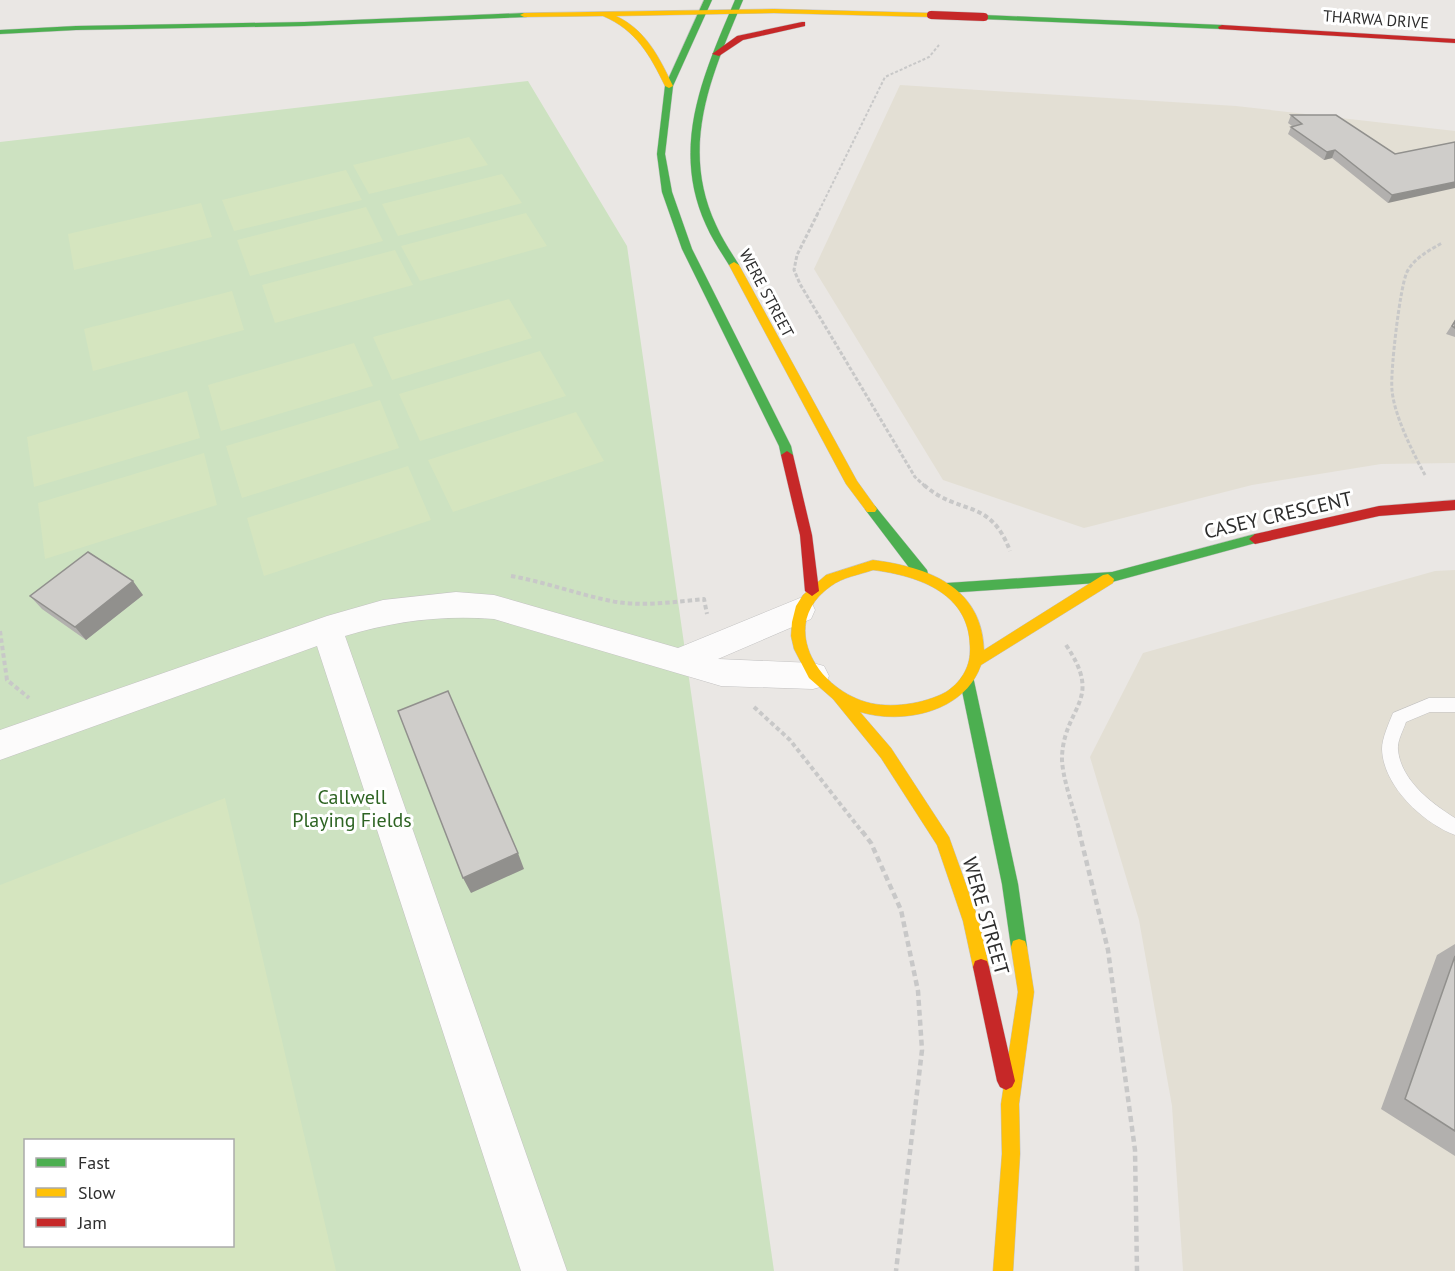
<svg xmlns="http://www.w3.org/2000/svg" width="1455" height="1271" font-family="'PT Sans',sans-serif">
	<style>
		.education { fill: #e3dfd4 }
		.green { fill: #cde2c1; fill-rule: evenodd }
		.pitch { fill: #d5e5bf; fill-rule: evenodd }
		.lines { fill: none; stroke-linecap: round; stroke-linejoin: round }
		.lane-casing { stroke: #c3c2c2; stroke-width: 1 }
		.street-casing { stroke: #c3c2c2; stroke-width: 1 }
		.fast-casing { stroke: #c3c2c2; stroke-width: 1 }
		.slow-casing { stroke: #c3c2c2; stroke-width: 1 }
		.jam-casing { stroke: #c3c2c2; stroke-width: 1 }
		.path-far3 { stroke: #c8c8c8; stroke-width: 2; stroke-dasharray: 3 2; stroke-linecap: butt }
		.path-far2 { stroke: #c8c8c8; stroke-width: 3; stroke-dasharray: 4 2; stroke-linecap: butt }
		.path-far1 { stroke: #c8c8c8; stroke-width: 4; stroke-dasharray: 4.5 3; stroke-linecap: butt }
		.path { stroke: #c8c8c8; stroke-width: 4.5; stroke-dasharray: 6 4; stroke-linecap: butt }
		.lane { fill: #fcfbfb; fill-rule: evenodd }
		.street { fill: #fcfbfb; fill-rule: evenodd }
		.fast { fill: #4caf50; fill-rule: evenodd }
		.slow { fill: #ffc107; fill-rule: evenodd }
		.jam { fill: #c62828; fill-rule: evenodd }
		.jam-bridge-casing { stroke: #c6c4c3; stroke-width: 9; stroke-linecap: butt }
		.jam-bridge { stroke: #c62828; stroke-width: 8 }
		.wall { fill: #b2b0ae }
		.shaded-wall { fill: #91908d }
		.building { fill: #cfcdca; stroke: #91908d; stroke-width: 1.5 }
		.labels { text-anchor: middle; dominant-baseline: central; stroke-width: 6; stroke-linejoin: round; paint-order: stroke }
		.far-street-label { font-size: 16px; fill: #2d2d2d; stroke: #fff }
		.street-label { font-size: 20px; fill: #2d2d2d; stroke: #fff }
		.park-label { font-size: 20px; fill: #2e6423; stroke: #fff }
	</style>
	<rect width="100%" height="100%" fill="#eae7e4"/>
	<!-- education -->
	<path class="education" d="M900,85l336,21 219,25v332l-74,1 -129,21 -168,43 -141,-48 -129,-211z
		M1455,570v701h-272l-11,-165 -33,-186 -49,-163 53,-104 292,-82z"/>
	<!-- green -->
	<path class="green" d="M528,81l99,165 147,1025h-774v-1129zM26,1140h206v106h-206z"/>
	<!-- pitch -->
	<path class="pitch" d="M469,137l19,28 -119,29 -16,-29z
		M346,170l16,30 -128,31 -12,-31z
		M502,174l20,29 -124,33 -16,-32z
		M201,203l11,34 -138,33 -6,-36z
		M366,207l17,34 -133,35 -13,-36z
		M526,213l21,33 -127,35 -19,-35z
		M395,250l18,35 -138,38 -13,-38z
		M232,291l12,39 -151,41 -9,-42z
		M509,299l23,39 -140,42 -19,-43z
		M354,343l19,43 -152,45 -13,-46z
		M540,351l26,45 -146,45 -21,-47z
		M187,391l13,47 -166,49 -7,-50z
		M380,400l19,48 -157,50 -16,-52z
		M576,412l28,49 -151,51 -25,-52z
		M204,453l13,52 -172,54 -7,-56z
		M408,466l23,54 -167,56 -17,-58z
		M225,798l111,473h-336v-386zM26,1140h206v106h-206z"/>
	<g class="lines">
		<!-- lane casing -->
		<g class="lane-casing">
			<path id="lane" d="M1429,698h26v14h-25l-24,10c-3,9 -9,19 -8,28 3,30 33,53 57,68v17c-32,-12 -72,-49 -73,-86 0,-11 7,-26 11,-36z"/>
		</g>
		<!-- street casing -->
		<g class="street-casing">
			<path id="street" d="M456,592l38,3 184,53 122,-50 11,3 4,9 -4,9 -93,40 95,4 11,3 5,10 -5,10 -11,3 -92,-3 -227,-67c-52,-4 -99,2 -149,17l222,635h-46l-204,-625 -317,114v-30l327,-114 56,-16z"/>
		</g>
		<!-- fast casing -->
		<g class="fast-casing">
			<path id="fast" d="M704,0h8l-39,86 -8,68 7,38 20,57 99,197 2,9 -6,4 -6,-4 -2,-9 -97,-197 -20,-57 -5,-38 8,-68z
				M735,0h8c-31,74 -64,146 -27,225 6,14 15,27 23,40l-5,3 -5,-3c-8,-13 -17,-26 -23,-40 -36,-79 -2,-152 29,-225z
				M524,13l4,2 -1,2 -223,9 -228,4 -76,4v-4l76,-4 228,-4z
				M984,15l238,10 4,2 -4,2 -241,-10 -1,-2z
				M871,504l4,2 52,64 1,4 -1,4h-10l-50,-66 -2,-3z
				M1255,534l4,2 2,3 -2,3 -147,40 -165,11 -7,-5 7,-5 165,-11z
				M967,675l5,2 2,4 44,203 9,63 -2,6 -6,2 -6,-2 -2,-6 -9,-63 -42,-203 2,-4z"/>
		</g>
		<!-- slow casing -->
		<g class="slow-casing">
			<path id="slow" d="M774,9l157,4 4,2 -4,2 -157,-4 -158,3c30,14 43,41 57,70l-4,2 -4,-2c-15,-31 -29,-56 -62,-70l-79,1 -4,-2 4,-2z
				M734,262l5,3 118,216 18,25 2,3 -2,3h-8l-21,-28 -117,-219z
				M873,560c54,7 109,26 111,90l119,-75 5,-1 6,5 -1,4 -132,82c-16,47 -78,60 -121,47l31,36 58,89 30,84 10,46 -2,6 -6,2 -6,-2 -2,-6 -10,-46 -26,-76 -56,-87 -48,-59 -24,-21 -15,-29 -3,-13 1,-14 4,-16 7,-11 23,-20zM873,570c47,6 99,24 97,81 0,17 -10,32 -24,41 -22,12 -56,17 -80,10 -51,-15 -88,-79 -35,-116 12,-9 28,-11 42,-16z
				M1019,939l6,2 2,6 7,45 -15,112 1,50 -7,117h-20l9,-117 -1,-50 17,-112 -7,-45 2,-6z"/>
		</g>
		<!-- jam casing -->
		<g class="jam-casing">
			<path id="jam" d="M802,22h3v4l-62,14 -24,16 -7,-2 25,-18z
				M1222,25l233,14v4l-236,-14 -1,-2z
				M787,451l6,4 19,80 7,56 -7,5 -7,-5 -5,-56 -19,-80z
				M1455,500v10l-76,6 -124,28 -6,-5 6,-5 124,-28z
				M981,959l6,2 2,6 26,114 -3,6 -6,3 -6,-3 -3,-6 -24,-114 2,-6z"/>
		</g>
		<!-- path-far3 -->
		<path class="path-far3" d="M817,215l68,-138 44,-20 10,-12"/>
		<!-- path-far2 -->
		<path class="path-far2" d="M818,213l-21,42 -3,15 6,14 115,193 11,10
			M1425,475c-12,-22 -31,-60 -33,-85 -2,-17 8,-104 15,-118 7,-14 23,-22 35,-29"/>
		<!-- path-far1 -->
		<path class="path-far1" d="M924,485c35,31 66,12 86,66
			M511,576c34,6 66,18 100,25 30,6 62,1 93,-2l3,15
			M0,631l7,49 22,18
			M1066,645c38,56 -1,60 -4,111 -1,19 13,57 18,77
			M754,707l36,33 73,93"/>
		<!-- path -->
		<path class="path" d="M862,831l9,12 30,67 17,81 4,59 -26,221
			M1079,831l29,119 27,200 2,121"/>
		<!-- lane -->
		<use href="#lane" class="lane"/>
		<!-- street -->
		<use href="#street" class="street"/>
		<!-- fast -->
		<use href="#fast" class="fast"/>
		<!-- slow -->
		<use href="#slow" class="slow"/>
		<!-- jam -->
		<use href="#jam" class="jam"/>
		<!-- jam-bridge casing -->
		<g class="jam-bridge-casing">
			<path id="jam-bridge" d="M931,15l53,2"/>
		</g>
		<!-- jam-bridge -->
		<use href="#jam-bridge" class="jam-bridge"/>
	</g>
	<!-- wall -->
	<path class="wall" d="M1291,115l104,39 60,-12 -67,61 -56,-45 -8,2 -36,-26 3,-7 1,-1 -4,-3z
		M1455,320v17l-9,-3z
		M143,595l-57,45 -44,-31 -12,-13z
		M1455,944v212l-74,-47 56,-154z"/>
	<!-- shaded-wall -->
	<path class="shaded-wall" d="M1335,150l-3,8 -8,2 3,-8z
		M1455,182v6l-67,15 4,-8z
		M133,581l10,14 -57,45 -11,-13z
		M518,853l6,16 -53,24 -8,-15z"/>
	<!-- building -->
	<path class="building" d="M1291,115h45l59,39 60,-12v40l-63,13 -57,-45 -8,2 -36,-25 11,-3z
		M1455,321v7l-3,-2z
		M88,552l45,29 -58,46 -45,-31z
		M448,691l70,162 -55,25 -65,-167z
		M1455,956v175l-50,-32z"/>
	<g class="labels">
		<!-- far-street labels -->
		<g class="far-street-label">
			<text transform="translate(1376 19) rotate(4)">THARWA DRIVE</text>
			<text transform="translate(767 293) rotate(62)">WERE STREET</text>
		</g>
		<!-- street labels -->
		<g class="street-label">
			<text transform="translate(1278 515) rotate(-13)">CASEY CRESCENT</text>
			<text transform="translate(986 916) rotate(74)">WERE STREET</text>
		</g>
		<!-- park labels -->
		<g class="park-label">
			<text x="352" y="797">Callwell<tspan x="352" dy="23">Playing Fields</tspan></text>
		</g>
	</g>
	<!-- legend -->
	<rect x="24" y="1139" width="210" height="108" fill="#ffffff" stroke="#ababab" stroke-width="1.5"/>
	<rect x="36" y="1158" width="30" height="9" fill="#4caf50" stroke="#ababab" stroke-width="1.5"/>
	<text x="78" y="1169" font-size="18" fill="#2d2d2d">Fast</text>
	<rect x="36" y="1188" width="30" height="9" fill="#ffc107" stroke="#ababab" stroke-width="1.5"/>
	<text x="78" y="1199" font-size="18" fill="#2d2d2d">Slow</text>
	<rect x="36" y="1218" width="30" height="9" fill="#c62828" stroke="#ababab" stroke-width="1.5"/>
	<text x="78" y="1229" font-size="18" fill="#2d2d2d">Jam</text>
</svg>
